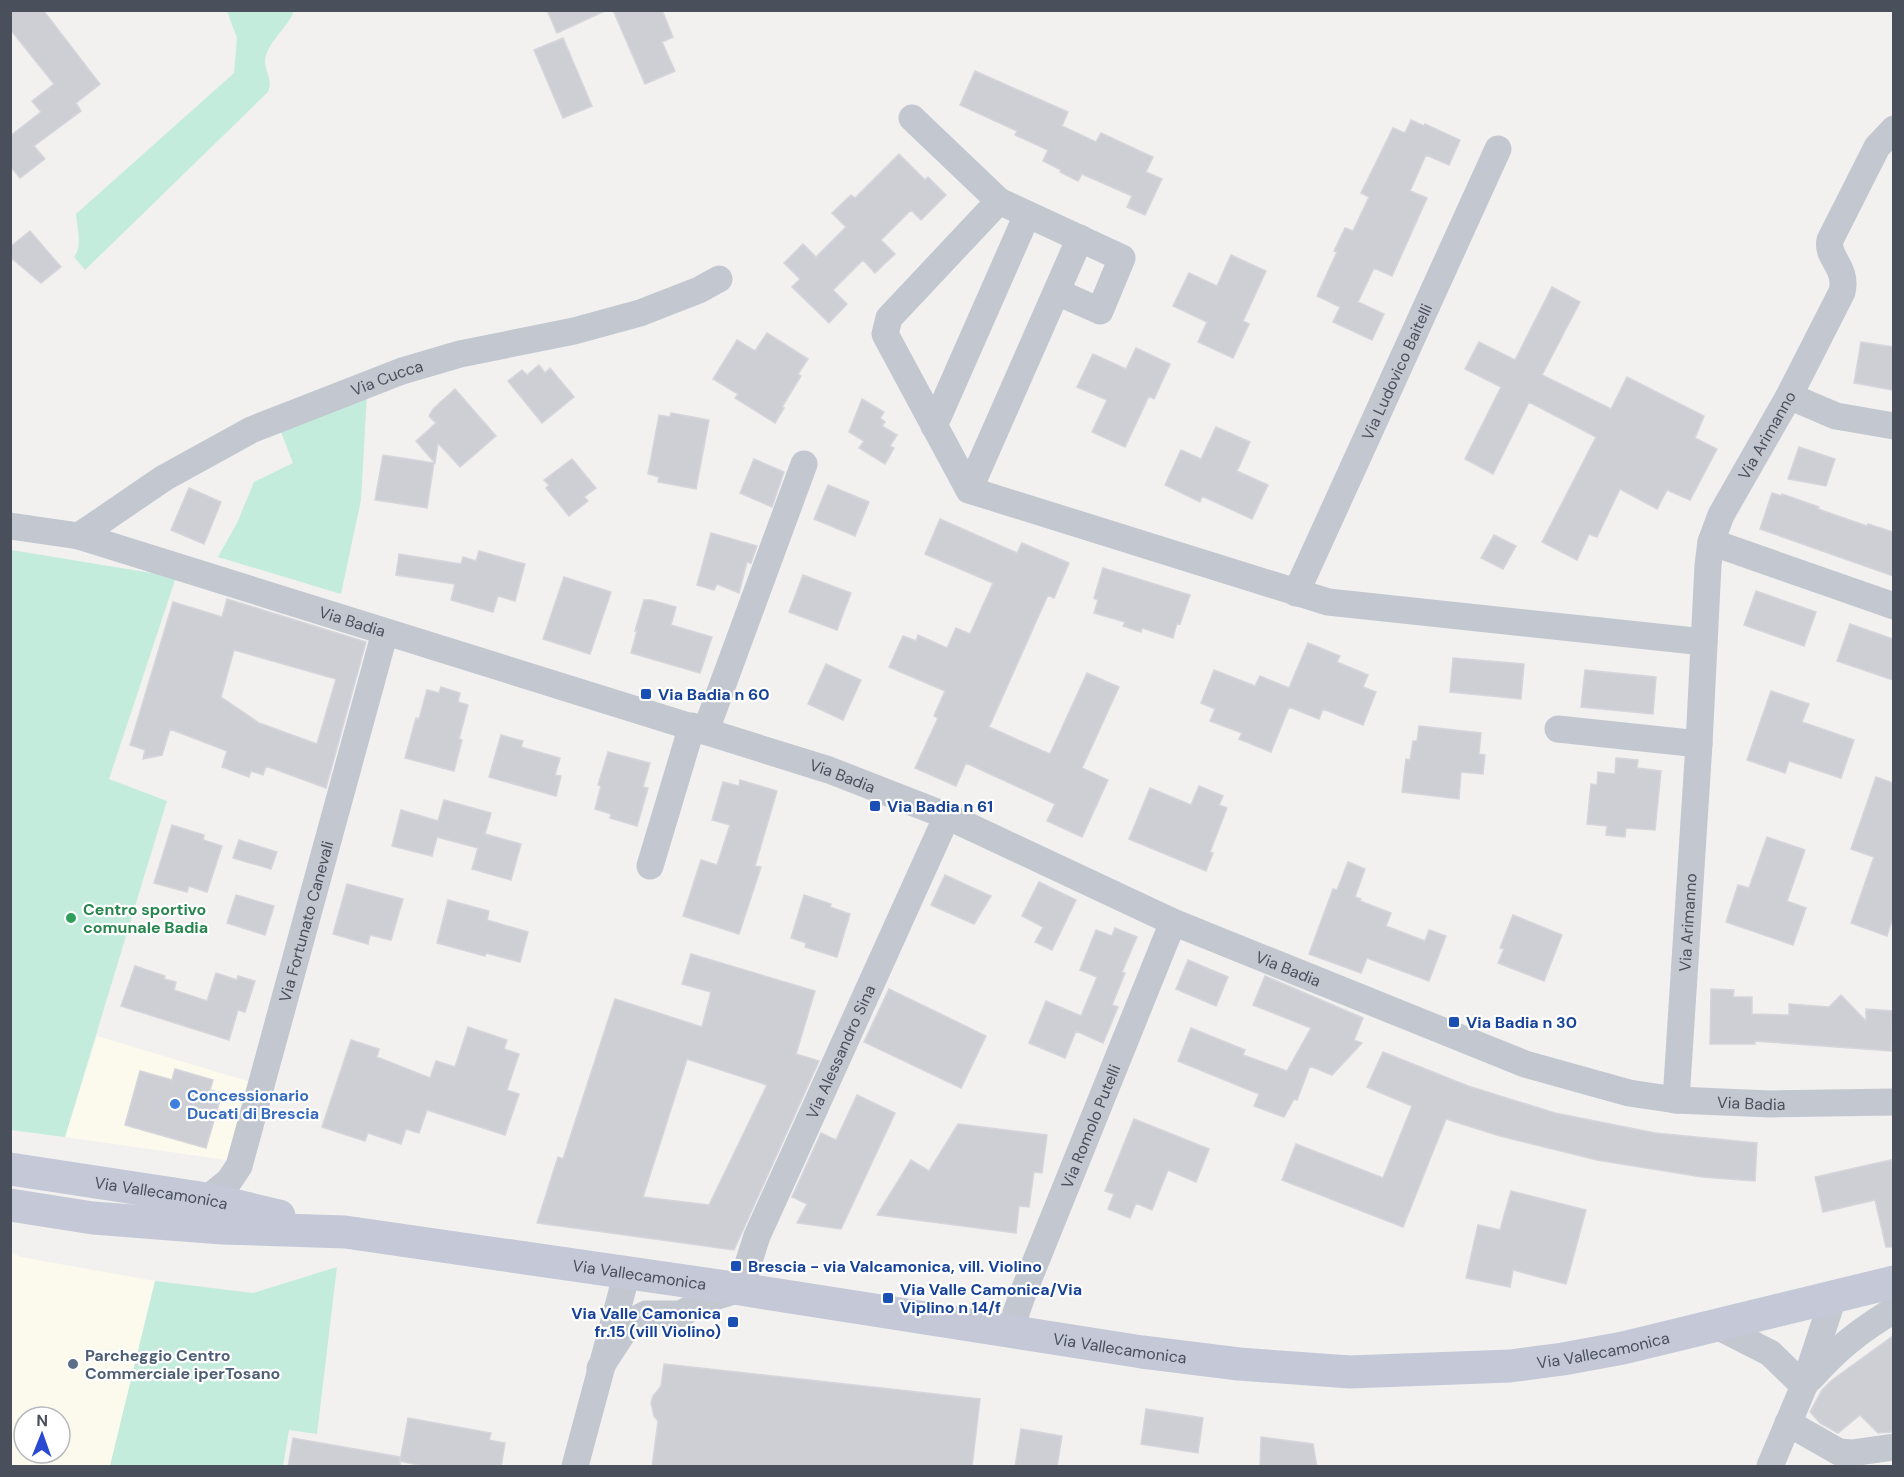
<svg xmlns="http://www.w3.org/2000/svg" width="1904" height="1477" font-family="'DM Sans',sans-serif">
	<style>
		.commercial { fill: #fbfaec; fill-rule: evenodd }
		.green { fill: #c3ecdd }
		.building { fill: #ceced5; stroke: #d5d5db; stroke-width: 1.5; fill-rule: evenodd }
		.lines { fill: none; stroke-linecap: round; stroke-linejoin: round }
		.street { stroke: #c2c7d0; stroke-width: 27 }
		.secondary { stroke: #c5c9d7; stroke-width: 33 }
		.transit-dot { fill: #1a4fb4; stroke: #fff; stroke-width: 2 }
		.leisure-dot { fill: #2e9e5b; stroke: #fff; stroke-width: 2 }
		.shop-dot { fill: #3f7fe0; stroke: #fff; stroke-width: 2 }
		.service-dot { fill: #5c6f8a; stroke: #fff; stroke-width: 2 }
		.labels { text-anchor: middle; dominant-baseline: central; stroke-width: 4.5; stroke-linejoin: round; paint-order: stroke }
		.street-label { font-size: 16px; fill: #4a4f5c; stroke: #fff }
		.transit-label { font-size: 16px; font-weight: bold; fill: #164399; stroke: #fff; text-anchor: start }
		.leisure-label { font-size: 16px; font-weight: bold; fill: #27864d; stroke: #fff; text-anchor: start }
		.shop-label { font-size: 16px; font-weight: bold; fill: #366cbe; stroke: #fff; text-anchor: start }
		.service-label { font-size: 16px; font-weight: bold; fill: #4e5e75; stroke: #fff; text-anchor: start }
	</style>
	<rect width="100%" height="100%" fill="#f2f1f0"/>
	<!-- commercial -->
	<path class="commercial" d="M97,1036l157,47 -27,77 -162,-23z
		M11,1252l10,5 134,24 -45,185h-99zM24,1417h36v36h-36z"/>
	<!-- green -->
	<path class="green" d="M227,11h67c-6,16 -23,28 -28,44 -4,14 8,23 2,37l-183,178 -11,-13c9,-11 3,-30 2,-43l158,-141 3,-35z
		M367,393l-6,107 -20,94 -123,-37 19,-34 17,-41 39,-19 -14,-36z
		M11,550l165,27 -67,202 58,22 -102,336 -54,-7z
		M337,1267l-20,167 -28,-4 -6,36h-173l45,-185 98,12z"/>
	<!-- building -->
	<path class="building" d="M10,10h33l57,74 -24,19 5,8 -47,35 11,13 -25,19 -10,-12v-30l31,-24 -9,-11 22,-17 -44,-55z
		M547,10h60l-50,23z
		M613,10h49l11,27 -11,5 13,29 -30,13z
		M563,38l29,68 -29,12 -29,-68z
		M975,71l93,41 -6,14 34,16 5,-9 52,24 -7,15 16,7 -17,36 -18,-8 5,-11 -50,-22 -4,7 -18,-9 1,-2 -18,-9 5,-11 -33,-15 2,-4 -57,-26z
		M1411,120l13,6 1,-2 35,16 -11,25 -23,-10 -16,36 17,7 -35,78 -18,-8 -16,34 26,12 -12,26 -39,-18 7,-15 -23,-11 20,-44 -3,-1 11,-23 8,3 16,-34 -8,-4 32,-65 12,5z
		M899,154l26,26 3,-3 18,18 -25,25 -10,-10 -30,30 14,14 -20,19 -12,-13 -30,30 14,14 -18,19 -37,-36 8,-8 -16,-16 19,-19 13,13 30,-30 -14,-14 19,-18 4,3z
		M30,231l31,36 -20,16 -31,-26v-10z
		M1231,255l35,16 -23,50 6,3 -16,34 -35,-16 9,-20 -34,-16 16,-33 28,13z
		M1552,287l28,15 -38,73 69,34 16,-32 77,39 -9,22 22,11 -27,51 -23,-10 -10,19 -37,-20 -23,48 -8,-3 -12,26 -35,-18 54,-105 -67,-35 -36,72 -28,-15 36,-72 -36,-18 14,-27 36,18z
		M767,333l41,26 -10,15 3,2 -19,31 2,1 -9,15 -40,-25 3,-4 -25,-15 24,-39 18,11z
		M1861,342l32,5v43l-39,-7z
		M1136,348l34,16 -16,35 -5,-3 -24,51 -33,-15 15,-32 -30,-13 16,-33 33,15z
		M539,365l6,8 5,-5 24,29 -32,26 -34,-42 14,-11 5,5z
		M455,389l41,47 -36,31 -22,-24 -3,20 -19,-22 20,-18 -7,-7 4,-7z
		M862,399l22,13 -4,6 5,4 -3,4 15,9 -7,11 4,2 -9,16 -26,-16 5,-7 -15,-9z
		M671,413l38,7 -13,69 -38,-7 1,-5 -11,-3 11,-59 11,2z
		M1216,427l34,15 -13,29 31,14 -16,34 -50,-23 -2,6 -35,-17 16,-35 20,9z
		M1799,447l36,12 -9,27 -38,-7z
		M383,455l51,8 -7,45 -52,-8z
		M572,459l24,29 -12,9 4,4 -19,15 -23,-28 3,-3 -5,-5z
		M754,459l30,13 -12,35 -32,-14z
		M828,485l41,17 -14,34 -41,-17z
		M189,488l32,14 -17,42 -33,-14z
		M1772,493l10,3v-2l37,13 -1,2 49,17 1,-2 25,8v44l-133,-47z
		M940,519l77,34 5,-10 47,20 -15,35 -6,-3 -59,132 61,27 37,-81 32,14 -37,81 26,12 -26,57 -35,-16 8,-17 -89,-41 -10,23 -41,-18 23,-50 -4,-2 11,-25 -56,-24 14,-31 13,5 2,-6 29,13 9,-20 14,6 23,-51 -68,-29z
		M711,533l46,13 -6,17 -4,-1 -8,31 -22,-9 -3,6 -17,-5z
		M1494,535l22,11 -13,23 -22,-11z
		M479,551l46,13 -10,37 -17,-5 -5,16 -42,-12 4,-16 -59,-9 3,-21 62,10 2,-7 13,4z
		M1103,568l87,27 -10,29 -3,-1 -4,15 -31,-10 -1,4 -18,-6 2,-4 -31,-9 4,-13 -4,-2z
		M803,575l48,18 -14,37 -48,-18z
		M564,577l47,15 -21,62 -47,-15z
		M1756,591l60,21 -12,34 -60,-21z
		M227,599l139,43 -40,146 -60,-22 -3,9 -12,-4 -2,6 -27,-10 5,-16 -57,-22 -8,26 -19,4 2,-9 -15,-5 43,-143 49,15zM234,650l102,29 -19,65 -58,-21 -38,-26z
		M644,600h7l25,7 -5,18 41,12 -12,36 -69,-20 6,-22h-2z
		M1850,624l43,15v41l-56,-19z
		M1308,643l32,13 -3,6 31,13 -5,12 13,5 -13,33 -40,-16 -4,10 -30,-12 -18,45 -32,-13 3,-6 -32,-12 5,-12 -14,-6 13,-33 41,16 5,-10 29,12z
		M1453,658l71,6 -3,35 -71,-7z
		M826,664l35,16 -18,40 -35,-16z
		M1585,670l71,7 -3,37 -72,-7z
		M441,687l19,6 -2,9 10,3 -9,34 3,1 -8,31 -49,-13 11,-40 3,1 8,-29 12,3z
		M1771,691l38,13 -7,18 52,18 -13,38 -52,-17 -4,12 -38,-13z
		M1419,726l62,7 -2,21 6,1 -2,19 -22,-2 -2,27 -57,-7 4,-33 4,1 3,-19h4z
		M501,735l22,6 -2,6 39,11 -5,17 6,1 -5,20 -67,-19z
		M608,752l42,11 -7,24 5,1 -11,38 -27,-8 1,-4 -16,-5 6,-23 -3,-1z
		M1616,758l22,2 -1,8 24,3 -6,59 -29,-2 -1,9 -19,-2 1,-9 -20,-2 4,-40 6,1 1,-13 17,2z
		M1876,777l17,6v134l-6,19 -36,-13 23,-66 -23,-8z
		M740,780l37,11 -22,75 6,1 -22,67 -56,-18 18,-56 16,5 13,-40 -18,-5 11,-38 16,4z
		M1199,786l24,10 -4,9 8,3 -17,44 3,1 -7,18 -77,-32 21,-51 41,17z
		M444,800l47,13 -6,21 36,10 -10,36 -39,-11 6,-21 -41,-11 -5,19 -40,-10 9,-36 37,11z
		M172,825l32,10 -1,5 19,6 -15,46 -18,-6 -2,6 -33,-9z
		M1767,837l38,13 -18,51 19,7 -13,37 -67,-23 12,-37 11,3z
		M239,840l38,12 -6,17 -38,-11z
		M1348,862l17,7 -10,28 6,2 -1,2 31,12 -5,13 39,15 4,-11 17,6 -17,45 -62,-23 -6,15 -52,-19 24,-65 4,1z
		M945,875l46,21 -17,28 -43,-19z
		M1039,882l37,18 -24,50 -17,-8 8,-15 -21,-11z
		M347,884l56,15 -12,41 -21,-5 -2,9 -35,-10z
		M236,895l38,11 -9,29 -38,-12z
		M804,895l27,9 -1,3 20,7 -13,43 -32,-10 1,-4 -15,-5z
		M448,900l41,11 -2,9 41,12 -8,30 -34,-9 -1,3 -48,-13z
		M1513,915l49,20 -18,46 -46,-18 6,-14 -4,-1z
		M1115,928l22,9 -15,35 3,1 -13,32 6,2 -15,36 -27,-12 -11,27 -36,-15 17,-42 35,15 16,-39 -17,-7 16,-40 16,6z
		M691,954l124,37 -19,63 23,7 -85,189 -197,-27 21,-66 5,2 52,-160 87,28 9,-35 -29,-8zM687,1059l80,26 -58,120 -66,-8z
		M1188,960l40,17 -12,29 -40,-17z
		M135,966l30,10 -1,3 12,3 -2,8 33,11 9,-28 21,7 1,-4 17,5 -10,31 -7,-2 -9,30 -108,-34z
		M1265,976l98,42 -9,22 8,3 -30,32 -22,-9 -13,34 -3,-1 -10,18 -30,-11 5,-12 -81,-33 13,-33 54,22 -2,5 44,16 24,-43 -58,-23z
		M889,989l97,47 -25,52 -97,-46z
		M1711,989l23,1 -1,7h19v17l37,1v-11l40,3 12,-12 25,26v-12l27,2 -2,38 2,2 -138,-10v3h-45z
		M468,1027l39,13 -3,9 15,5 -12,36 12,4 -14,41 -78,-25 -8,23 -13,-4 -5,15 -33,-11 -3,8 -43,-14 29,-87 28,9 -2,8 53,21 6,-17 19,6z
		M1383,1052l85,34 87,27 100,20 102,10 -2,38 -53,-4 -105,-17 -97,-24 -54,-17 -43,108 -121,-47 14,-36 87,34 29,-72 -45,-19z
		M175,1069l38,11 -3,10 12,3 -16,55 -81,-23 15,-54 32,9z
		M857,1095l38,18 -54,116 -44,-6 10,-19 -15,-7 29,-64 15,7z
		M1134,1119l75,30 -13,33 -28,-12 -16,40 -16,-7 -6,15 -22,-9 6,-15 -9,-3z
		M958,1124l89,11 -5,38 -8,-1 -5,35 -10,-1 -3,27 -139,-18 34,-55 18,11z
		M1891,1160l2,9v78h-7l-11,-47 -52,12 -8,-35z
		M1511,1191l75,19 -20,74 -53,-14 -3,17 -44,-9 12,-53 22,5z
		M1893,1336v96l-15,1 -18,-18 -22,18 -18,-10 -10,-11 12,-22 10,-10z
		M664,1364l316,35 -8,68h-320l6,-46 -4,-5 -3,-13 2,-7 8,-10z
		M1146,1409l57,9 -5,35 -57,-9z
		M408,1418l83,15 -2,7 16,3 -4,24h-74l-27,-6v6h-112l5,-29 107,19v4z
		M1021,1429l41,7 -5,31h-42z
		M1261,1437l52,7 4,23h-57z"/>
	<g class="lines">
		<!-- street -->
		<g class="street">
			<path d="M912,118l87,83 -110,117 -4,16 84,156 359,112 376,40"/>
			<path d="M999,201l123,57 -22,53 -43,-19"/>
			<path d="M1789,396l47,20 58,10"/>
			<path d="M934,426l93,-211"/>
			<path d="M969,490l111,-252"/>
			<path id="s1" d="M10,526l69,10 750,234 118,46 226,106 352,142 104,29 47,7 94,4 124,-2"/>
			<path id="s2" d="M79,536l85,-58 87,-48 151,-59 58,-17 114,-23 66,-18 59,-23 20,-11"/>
			<path d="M1711,542l183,64"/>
			<path id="s3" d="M1296,593l202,-444"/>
			<path d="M1558,729l141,15"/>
			<path d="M706,730l98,-266"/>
			<path d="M650,866l42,-140"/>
			<path id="s4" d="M1676,1100l23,-356 9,-179 3,-23 10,-27 68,-119 53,-104c6,-25 -16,-34 -12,-52l47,-93 17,-18"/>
			<path id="s5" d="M207,1199l22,-18 10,-15 146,-534"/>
			<path d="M1715,1325l55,28 34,33"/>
			<path id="s6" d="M1014,1332l2,-19 7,-20 150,-371"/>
			<path id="s7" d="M600,1368l30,-46 16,-8h34l34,-17 26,-8 17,-53 190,-420"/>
			<path d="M1811,1378c27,-30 48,-47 83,-68"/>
			<path d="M1788,1423l51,29 13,1 42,-6"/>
			<path d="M575,1466l52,-193"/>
			<path d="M1770,1466l34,-80 29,-88"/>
		</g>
		<!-- secondary -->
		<g class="secondary">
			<path id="s8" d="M10,1169l197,30 72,17"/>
			<path id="s9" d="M10,1205l83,13 129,10 123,4 395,57 402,63 97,12 111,8 160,-6 53,-7 60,-11 271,-66"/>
		</g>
	</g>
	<!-- markers -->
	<g class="transit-dot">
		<rect x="640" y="688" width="12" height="12" rx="3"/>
		<rect x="869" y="800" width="12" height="12" rx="3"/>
		<rect x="1448" y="1016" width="12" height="12" rx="3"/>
		<rect x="730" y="1260" width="12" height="12" rx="3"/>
		<rect x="882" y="1292" width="12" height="12" rx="3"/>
		<rect x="727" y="1316" width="12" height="12" rx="3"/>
	</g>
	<circle class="leisure-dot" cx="71" cy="918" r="6"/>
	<circle class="shop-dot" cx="175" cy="1104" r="6"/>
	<circle class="service-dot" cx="73" cy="1364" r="6"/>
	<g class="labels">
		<!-- street labels -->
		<g class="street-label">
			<text stroke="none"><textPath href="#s3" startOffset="243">Via Ludovico Baitelli</textPath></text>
			<text stroke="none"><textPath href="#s2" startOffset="348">Via Cucca</textPath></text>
			<text stroke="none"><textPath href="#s4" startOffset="680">Via Arimanno</textPath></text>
			<text stroke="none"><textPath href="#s1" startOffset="356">Via Badia</textPath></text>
			<text stroke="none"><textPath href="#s1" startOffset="870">Via Badia</textPath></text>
			<text stroke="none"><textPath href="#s5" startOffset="300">Via Fortunato Canevali</textPath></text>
			<text stroke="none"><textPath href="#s4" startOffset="178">Via Arimanno</textPath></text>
			<text stroke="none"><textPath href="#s1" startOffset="1356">Via Badia</textPath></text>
			<text stroke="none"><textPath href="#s7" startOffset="430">Via Alessandro Sina</textPath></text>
			<text stroke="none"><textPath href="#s1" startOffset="1842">Via Badia</textPath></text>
			<text stroke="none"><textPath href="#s6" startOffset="220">Via Romolo Putelli</textPath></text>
			<text stroke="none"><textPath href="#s8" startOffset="153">Via Vallecamonica</textPath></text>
			<text stroke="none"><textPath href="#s9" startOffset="634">Via Vallecamonica</textPath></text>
			<text stroke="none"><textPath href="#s9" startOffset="1120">Via Vallecamonica</textPath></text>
			<text stroke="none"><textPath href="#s9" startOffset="1606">Via Vallecamonica</textPath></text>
		</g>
		<!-- transit labels -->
		<g class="transit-label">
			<text x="658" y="694">Via Badia n 60</text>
			<text x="887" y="806">Via Badia n 61</text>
			<text x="1466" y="1022">Via Badia n 30</text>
			<text x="748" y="1266">Brescia - via Valcamonica, vill. Violino</text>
			<text x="900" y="1289">Via Valle Camonica/Via<tspan x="900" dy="18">Viplino n 14/f</tspan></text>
			<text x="721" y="1313" text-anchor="end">Via Valle Camonica<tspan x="721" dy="18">fr.15 (vill Violino)</tspan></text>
		</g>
		<!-- leisure labels -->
		<g class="leisure-label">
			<text x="83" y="909">Centro sportivo<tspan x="83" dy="18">comunale Badia</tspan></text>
		</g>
		<!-- shop labels -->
		<g class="shop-label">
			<text x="187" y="1095">Concessionario<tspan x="187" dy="18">Ducati di Brescia</tspan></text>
		</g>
		<!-- service labels -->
		<g class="service-label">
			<text x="85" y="1355">Parcheggio Centro<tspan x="85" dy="18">Commerciale iperTosano</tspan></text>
		</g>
	</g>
	<!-- border -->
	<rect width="1904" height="1477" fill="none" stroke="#4a4f5c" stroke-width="24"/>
	<!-- north arrow -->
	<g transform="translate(42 1435) rotate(1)"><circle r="28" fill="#ffffff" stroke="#b7b9be" stroke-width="1.5"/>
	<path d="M0-4.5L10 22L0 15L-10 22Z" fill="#2949d3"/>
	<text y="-9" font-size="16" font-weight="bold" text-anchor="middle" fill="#4a4f5c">N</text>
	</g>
</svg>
